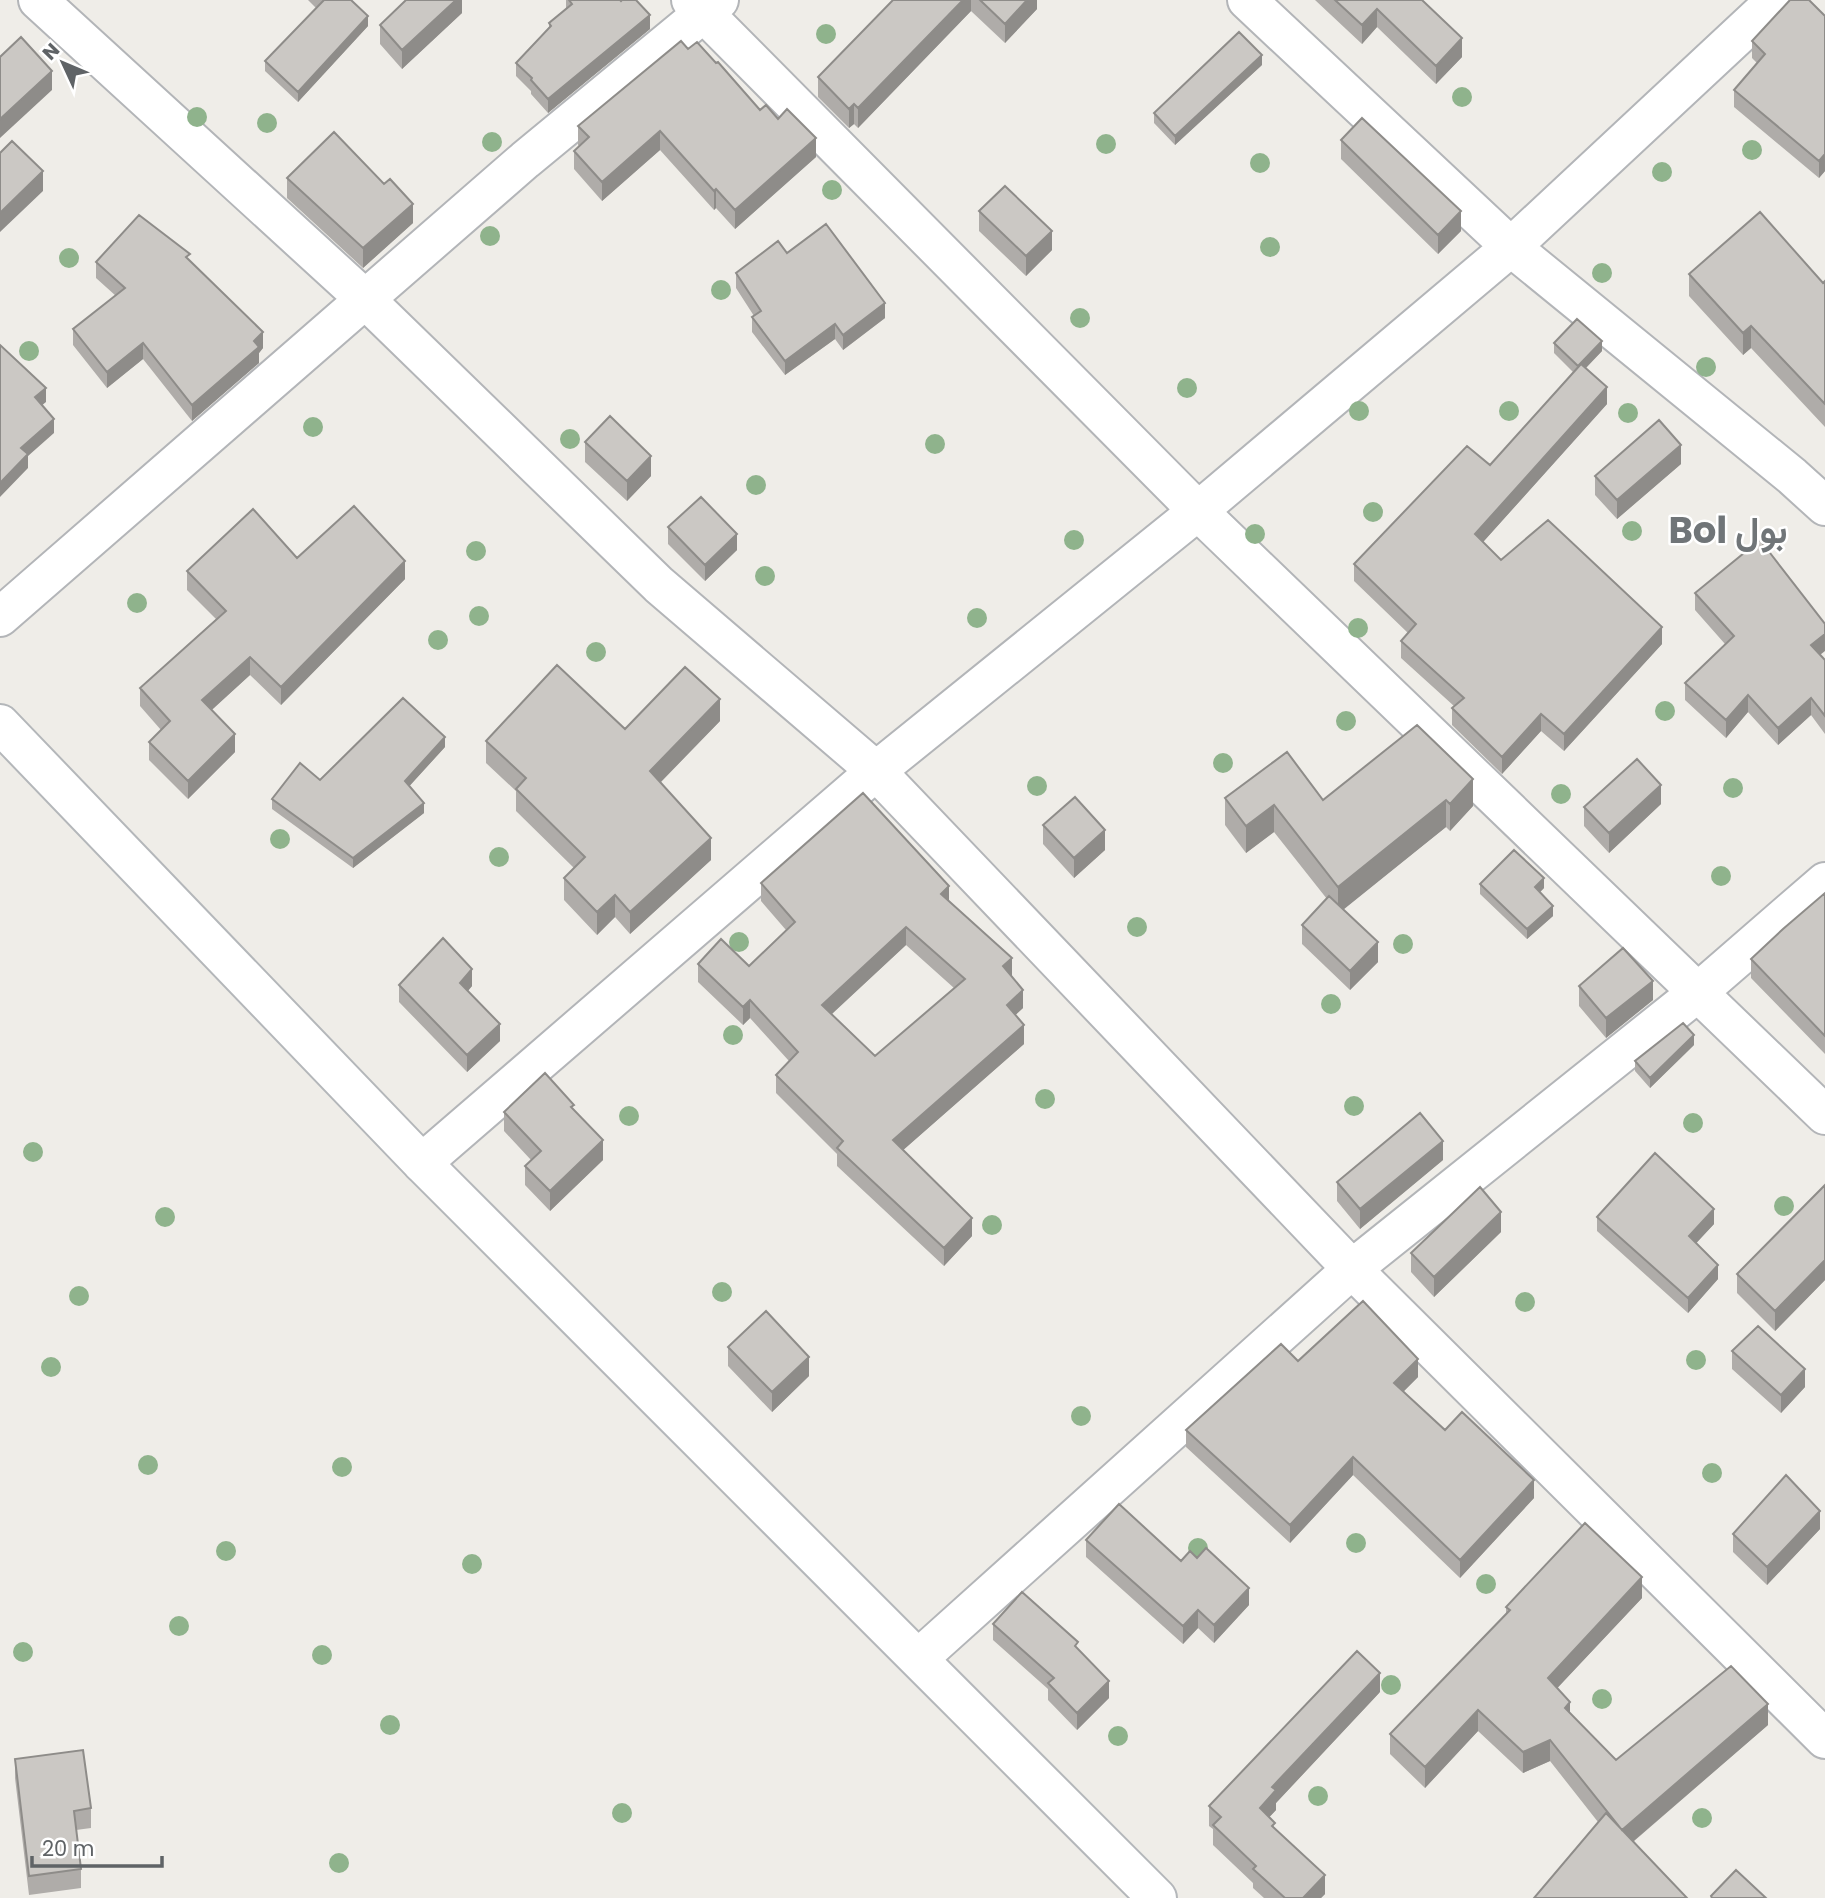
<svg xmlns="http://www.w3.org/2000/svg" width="1825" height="1898" font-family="Poppins,Vazirmatn,sans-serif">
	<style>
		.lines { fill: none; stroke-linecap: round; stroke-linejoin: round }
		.street-casing { stroke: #b3b5b8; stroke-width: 42 }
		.secondary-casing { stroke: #b4b7ba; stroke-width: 42 }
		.street { stroke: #fff; stroke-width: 38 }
		.secondary { stroke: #fff; stroke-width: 38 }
		.tree { fill: #8fb38c }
		.wall { fill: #afaca9; fill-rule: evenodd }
		.shaded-wall { fill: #8e8c89 }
		.building { fill: #cbc8c4; stroke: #8e8c89; stroke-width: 2; fill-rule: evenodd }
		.labels { text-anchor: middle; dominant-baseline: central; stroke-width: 5; stroke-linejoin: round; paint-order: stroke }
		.town-label { font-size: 37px; font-weight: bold; fill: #707578; stroke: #fff }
	</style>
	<rect width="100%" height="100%" fill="#efede8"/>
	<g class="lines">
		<!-- street casing -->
		<g class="street-casing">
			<path id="street" d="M38,0l328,300 293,285 217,186 476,498 473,470
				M691,0l507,511 627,604
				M1247,0l264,247 281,229 33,30
				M0,617l525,-457 194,-160
				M422,1163l454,-392 322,-260 313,-264 265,-247
				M919,1658l433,-389 345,-276 128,-111"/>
		</g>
		<!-- secondary casing -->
		<g class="secondary-casing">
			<path id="secondary" d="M0,724l422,439 735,735"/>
		</g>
		<!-- street -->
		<use href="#street" class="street"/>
		<!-- secondary -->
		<use href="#secondary" class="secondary"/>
	</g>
	<!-- trees -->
	<g class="tree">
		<circle cx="826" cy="34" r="10"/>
		<circle cx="1462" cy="97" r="10"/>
		<circle cx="197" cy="117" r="10"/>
		<circle cx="267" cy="123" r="10"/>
		<circle cx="492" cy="142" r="10"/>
		<circle cx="1106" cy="144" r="10"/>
		<circle cx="1752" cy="150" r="10"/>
		<circle cx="1260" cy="163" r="10"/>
		<circle cx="1662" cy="172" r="10"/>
		<circle cx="832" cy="190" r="10"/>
		<circle cx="490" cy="236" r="10"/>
		<circle cx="1270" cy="247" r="10"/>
		<circle cx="69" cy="258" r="10"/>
		<circle cx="1602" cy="273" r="10"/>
		<circle cx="721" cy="290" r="10"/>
		<circle cx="1080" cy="318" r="10"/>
		<circle cx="29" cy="351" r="10"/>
		<circle cx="1706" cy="367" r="10"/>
		<circle cx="1187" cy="388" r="10"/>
		<circle cx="1359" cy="411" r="10"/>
		<circle cx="1509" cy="411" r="10"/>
		<circle cx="1628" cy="413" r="10"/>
		<circle cx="313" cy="427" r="10"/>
		<circle cx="570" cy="439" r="10"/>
		<circle cx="935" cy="444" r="10"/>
		<circle cx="756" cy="485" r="10"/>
		<circle cx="1373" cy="512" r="10"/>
		<circle cx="1632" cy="531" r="10"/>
		<circle cx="1255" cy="534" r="10"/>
		<circle cx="1074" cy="540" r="10"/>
		<circle cx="476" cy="551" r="10"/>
		<circle cx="765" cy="576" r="10"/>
		<circle cx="137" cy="603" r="10"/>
		<circle cx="479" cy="616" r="10"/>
		<circle cx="977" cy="618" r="10"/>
		<circle cx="1358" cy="628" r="10"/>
		<circle cx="438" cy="640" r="10"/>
		<circle cx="596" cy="652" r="10"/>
		<circle cx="1665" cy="711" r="10"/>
		<circle cx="1346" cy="721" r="10"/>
		<circle cx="1223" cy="763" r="10"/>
		<circle cx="1037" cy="786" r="10"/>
		<circle cx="1733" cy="788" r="10"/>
		<circle cx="1561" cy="794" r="10"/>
		<circle cx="280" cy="839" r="10"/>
		<circle cx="499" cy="857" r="10"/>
		<circle cx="1721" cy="876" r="10"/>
		<circle cx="1137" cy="927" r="10"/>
		<circle cx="739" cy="942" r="10"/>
		<circle cx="1403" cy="944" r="10"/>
		<circle cx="1331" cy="1004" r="10"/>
		<circle cx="733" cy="1035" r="10"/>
		<circle cx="1045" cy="1099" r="10"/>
		<circle cx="1354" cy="1106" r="10"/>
		<circle cx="629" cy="1116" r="10"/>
		<circle cx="1693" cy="1123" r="10"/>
		<circle cx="33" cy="1152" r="10"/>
		<circle cx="1784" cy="1206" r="10"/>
		<circle cx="165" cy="1217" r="10"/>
		<circle cx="992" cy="1225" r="10"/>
		<circle cx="722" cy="1292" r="10"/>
		<circle cx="79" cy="1296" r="10"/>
		<circle cx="1525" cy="1302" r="10"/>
		<circle cx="1696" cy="1360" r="10"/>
		<circle cx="51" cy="1367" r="10"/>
		<circle cx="1081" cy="1416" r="10"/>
		<circle cx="148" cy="1465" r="10"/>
		<circle cx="342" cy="1467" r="10"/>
		<circle cx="1712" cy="1473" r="10"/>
		<circle cx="1356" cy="1543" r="10"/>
		<circle cx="1198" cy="1548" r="10"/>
		<circle cx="226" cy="1551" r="10"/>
		<circle cx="472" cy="1564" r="10"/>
		<circle cx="1486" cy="1584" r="10"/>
		<circle cx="179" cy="1626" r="10"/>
		<circle cx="23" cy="1652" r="10"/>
		<circle cx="322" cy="1655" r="10"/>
		<circle cx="1391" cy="1685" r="10"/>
		<circle cx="1602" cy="1699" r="10"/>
		<circle cx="390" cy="1725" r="10"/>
		<circle cx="1118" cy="1736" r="10"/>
		<circle cx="1318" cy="1796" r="10"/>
		<circle cx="622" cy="1813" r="10"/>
		<circle cx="1702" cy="1818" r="10"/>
		<circle cx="339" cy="1863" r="10"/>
	</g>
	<!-- wall -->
	<path class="wall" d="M308,0h43l17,26 -70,76 -33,-31v-10l51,-53z
		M462,0v13l-60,56 -22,-25v-19z
		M566,0h54l30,29 -102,84 -17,-19v-3l-15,-15v-13l33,-36v-4l17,-14z
		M893,0h144v9l-32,34 -34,-32 -113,117 -4,-4 -5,4 -31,-31v-20z
		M1315,0h107l40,57 -26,27 -59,-57 -15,17z
		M1825,16v155l-6,7 -85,-71v-17l23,-27 -5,-5v-17z
		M688,49l72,61 18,9 38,38 -81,72 -19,-21 -2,2 -54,-60 -58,51 -28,-32v-18l5,-5 -1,-1v-19z
		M1262,65l-87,80 -21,-22v-10z
		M1341,140l120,91 -23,23 -97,-95z
		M287,178l126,45 -50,45 -76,-70z
		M979,211l73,39 -26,26 -47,-45z
		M787,253l98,65 -42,32 -8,-11 -50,36 -33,-43v-15l2,-1 -18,-28v-15z
		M190,261l73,87 -4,5v10l-67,58 -49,-62 -36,29 -34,-43v-16l43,-33 -20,-18v-16z
		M1689,274l134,9 2,-2v146l-74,-79 -8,7 -54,-59z
		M1554,343l48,8 -16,17 21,36 -124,138 18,18 161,84 -98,107 -23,-20 -39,43 -50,-49v-17l2,-2 -53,-48v-17l7,-8 -54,-52v-17l136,-99 83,-93 -19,-19z
		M585,442l66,34 -24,25 -42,-39z
		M1681,464l-64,55 -22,-24v-19z
		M668,527l69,23 -32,31 -37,-37z
		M297,558l108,21 -124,126 -31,-30 -39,35 24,42 -47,47 -39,-39v-18l12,-12 -21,-24v-18l76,-69 -29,-29v-19z
		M1695,593l125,62 5,5v74l-14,-19 -33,30 -30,-33 -22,26 -41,-38v-17l40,-39 -30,-34z
		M720,721l-59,61 50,78 -81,74 -15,-17 -18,18 -33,-35v-22l10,-10 -58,-57v-20l-30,-28v-22z
		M1417,725l56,81 -23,25 -4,-4 -103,82 35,53 -28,28 -48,-46v-19l25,-26 -53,-67 -28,21 -21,-28v-27l98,2z
		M445,747l-36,39 15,27 -71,55 -81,-59v-10l48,-19z
		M1661,804l-52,49 -25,-27v-19z
		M1043,825l62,25 -31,28 -31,-34z
		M761,883l188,19 63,75 11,31 -8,7 9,29 -121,106 69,86 -28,30 -107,-100v-12l-61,-61v-18l13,-14 -39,-43 -7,7 -45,-43v-18l51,2 37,-36 -25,-29zM906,945l48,43 -79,68 -43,-42z
		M1480,884l64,4 -4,4 13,24 -26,23 -47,-45z
		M1825,893v161l-74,-76v-19z
		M399,985l73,1 -4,5 32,50 -33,31 -68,-70z
		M1579,986l74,14 -47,38 -27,-32z
		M1694,1045l-44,43 -15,-17v-10z
		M574,1109l29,51 -53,51 -25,-26v-19l6,-6 -27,-29v-19z
		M1443,1160l-83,69 -23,-28v-19z
		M1825,1185v95l-50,51 -38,-38v-19z
		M1597,1217l117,7 -18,19 22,36 -30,34 -91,-82z
		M1501,1232l-67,65 -23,-25v-19z
		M728,1347l81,29 -37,36 -44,-46z
		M1732,1351l73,36 -24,26 -49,-44z
		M1298,1361l120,16 -15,15 42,38 89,68 -74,80 -107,-103 -63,68 -104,-96v-17z
		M1820,1529l-53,56 -34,-33v-18z
		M1086,1540l95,21 16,-3 52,47 -35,38 -16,-15 -15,16 -97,-87z
		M1642,1598l-85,90 13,25 46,47 152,-35 -135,117 -35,-20 -48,-61 -27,12 -45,-42 -53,57 -35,-34v-20l116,-120v-7z
		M993,1624l85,25 31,49 -32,32 -29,-30v-11l-55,-49z
		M1380,1692l-104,111v7l-7,7 6,12 50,65 -4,4h-57l-11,-10v-5l-40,-38v-16l-4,-3v-20z
		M15,1759l76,49v20l-15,2 5,39v19l-52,7 -14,-117z"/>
	<!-- shaded-wall -->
	<path class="shaded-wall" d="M456,0h6v13l-60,56v-19z
		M963,0h8v11l-113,117v-20z
		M1027,0h10v9l-32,34v-19z
		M1377,9v18l-15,17v-19z
		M650,15v14l-102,84v-14z
		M368,16v10l-70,76v-10z
		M1462,38v19l-26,27v-18z
		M1262,55v10l-87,80v-9z
		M52,71v19l-52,48v-19z
		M854,104v20l-5,4v-19z
		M660,131v19l-58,51v-19z
		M816,138v19l-81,72v-19z
		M1825,154v17l-6,7v-17z
		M43,171v20l-43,41v-19z
		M716,189v19l-2,2v-19z
		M413,204v19l-50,45v-20z
		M1461,211v20l-23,23v-19z
		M1052,231v19l-26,26v-20z
		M885,303v15l-42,32v-15z
		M835,324v15l-50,36v-14z
		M1751,326v22l-8,7v-22z
		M263,332v16l-4,5v10l-67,58v-16z
		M1602,341v10l-24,25v-10z
		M143,343v16l-36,29v-16z
		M1607,387v17l-132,147v-17z
		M46,388v14l-11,9v-14z
		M54,419v14l-26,23v12l-28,29v-14l21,-35z
		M1681,445v19l-64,55v-19z
		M651,456v20l-24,25v-20z
		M737,534v16l-32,31v-16z
		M405,561v18l-124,126v-18z
		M1662,627v17l-98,107v-17z
		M1825,634v17l-14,11v-17z
		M250,657v18l-48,44v-19z
		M1748,695v17l-22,26v-18z
		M1811,698v17l-33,30v-17z
		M720,699v22l-70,72v-22z
		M1541,714v17l-39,43v-17z
		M235,734v18l-47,47v-18z
		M445,737v10l-40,44v-10z
		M1473,779v27l-23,25v-27z
		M1661,785v19l-52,49v-20z
		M1446,800v27l-108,87v-27z
		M424,803v10l-71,55v-10z
		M1274,805v27l-28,21v-27z
		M1105,830v20l-31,28v-20z
		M711,838v22l-81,74v-22z
		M1544,878v10l-9,9v-10z
		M949,886v19l-8,-11z
		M615,895v22l-18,18v-23z
		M1553,906v10l-26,23v-10z
		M906,927v18l-84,78v-18z
		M1378,942v20l-28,28v-19z
		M1012,958v19l-9,-11z
		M472,969v17l-12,14v-17z
		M1653,981v19l-47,38v-20z
		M1023,990v18l-16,15v-18z
		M750,1000v18l-7,7v-18z
		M500,1024v17l-33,31v-17z
		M1024,1025v19l-131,115v-19z
		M1694,1035v10l-44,43v-10z
		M603,1140v20l-53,51v-20z
		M1443,1141v19l-83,69v-20z
		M1714,1209v15l-25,27v-15z
		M1501,1212v20l-67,65v-20z
		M972,1218v18l-28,30v-18z
		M1825,1260v20l-50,51v-20z
		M1718,1265v14l-30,34v-15z
		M809,1357v19l-37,36v-20z
		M1418,1359v18l-24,24v-18z
		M1805,1369v18l-24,26v-18z
		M1353,1457v18l-63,68v-18z
		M1534,1480v18l-74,80v-18z
		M1820,1511v18l-53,56v-18z
		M1642,1577v21l-94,100v-20z
		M1249,1588v17l-35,38v-18z
		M1198,1610v18l-15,16v-18z
		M1380,1673v19l-104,111v7l-16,17v-19l12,-21z
		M1109,1681v17l-32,32v-17z
		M1570,1702v21l-5,-15z
		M1768,1704v21l-146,126v-21z
		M1478,1710v21l-53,57v-21z
		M1550,1740v21l-27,12v-21z
		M1325,1875v19l-4,4h-18z"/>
	<!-- building -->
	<path class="building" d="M324,0h27l17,16 -70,76 -33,-31z
		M406,0h50l-54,50 -22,-25z
		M569,0h51l1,1 1,-1h14l14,15 -102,84 -17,-19 1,-2 -16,-15 35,-37 -2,-3 23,-19z
		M893,0h70l-105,108 -4,-4 -5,5 -31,-32z
		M980,0h47l-22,24z
		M1335,0h87l40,38 -26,28 -59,-57 -15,16z
		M1790,0h19l16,16v138l-6,7 -85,-71 31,-36 -13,-13z
		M1239,32l23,23 -87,81 -21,-23z
		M21,37l31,34 -52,48v-62z
		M681,41l7,8 9,-7 19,21 2,-1 42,48 6,-5 12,14 9,-10 29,29 -81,72 -19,-21 -2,2 -54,-60 -58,51 -28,-31 15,-14 -11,-11z
		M1362,118l99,93 -23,24 -97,-95z
		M334,132l50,52 6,-5 23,25 -50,44 -76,-70z
		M12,141l31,30 -43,42v-60z
		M1005,186l47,45 -26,25 -47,-45z
		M1760,212l63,71 2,-2v123l-74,-78 -8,7 -54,-59z
		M139,215l51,39 -4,3 77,75 -9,9 5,6 -67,58 -49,-62 -36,29 -34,-43 52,-41 -29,-26z
		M826,224l59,79 -42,32 -8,-11 -50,37 -33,-44 9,-6 -25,-38 42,-32 9,12z
		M1577,319l25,22 -24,25 -24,-23z
		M0,345l46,43 -11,9 19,22 -33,29 7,6 -28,29z
		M1581,364l26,23 -132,147 26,26 47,-40 114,107 -98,107 -23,-20 -39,43 -50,-49 12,-10 -63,-57 15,-17 -62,-60 113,-118 23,19z
		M610,416l41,40 -24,25 -42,-39z
		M1659,420l22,25 -64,55 -22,-24z
		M701,497l36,37 -32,31 -37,-38z
		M354,506l51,55 -124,126 -31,-30 -48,43 33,34 -47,47 -39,-39 21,-21 -30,-33 86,-77 -39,-40 66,-62 44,49z
		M1760,540l65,84v10l-14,11 14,15v56l-14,-18 -33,30 -30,-33 -22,25 -41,-37 49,-47 -39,-43z
		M557,665l68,64 60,-62 35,32 -70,72 61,67 -81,74 -15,-17 -18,17 -33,-34 21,-21 -69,-68 10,-11 -40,-37z
		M403,698l42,39 -40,44 19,22 -71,55 -81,-59 28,-36 20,17z
		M1417,725l56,54 -23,25 -4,-4 -108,87 -64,-82 -28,21 -21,-28 62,-46 36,48z
		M1637,759l24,26 -52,48 -25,-26z
		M863,793l86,93 -8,8 71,64 -9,8 20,24 -16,15 17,20 -131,115 79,78 -28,30 -107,-100 6,-7 -67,-66 22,-23 -48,-52 -7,7 -45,-43 23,-25 28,27 46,-44 -34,-39zM906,927l59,52 -90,77 -53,-51z
		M1075,797l30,33 -31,28 -31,-33z
		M1514,850l30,28 -9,9 18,19 -26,23 -47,-45z
		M1825,893v143l-74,-77 32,-30z
		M1329,896l49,46 -28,29 -48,-46z
		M443,938l29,31 -12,14 40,41 -33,31 -68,-70z
		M1623,948l30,33 -47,37 -27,-32z
		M1683,1023l11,12 -44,43 -15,-17z
		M545,1073l29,32 -3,2 32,33 -53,51 -25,-25 16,-15 -37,-39z
		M1420,1113l23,28 -83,68 -23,-27z
		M1655,1153l59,56 -25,27 29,29 -30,33 -91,-81z
		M1825,1185v75l-50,51 -38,-37z
		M1480,1187l21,25 -67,65 -23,-24z
		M1363,1301l55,58 -24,24 51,47 17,-18 72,68 -74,80 -107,-103 -63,68 -104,-95 95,-86 17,17z
		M766,1311l43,46 -37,35 -44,-45z
		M1758,1326l47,43 -24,26 -49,-44z
		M1786,1475l34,36 -53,56 -34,-33z
		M1119,1504l62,57 9,-10 7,7 9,-10 43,40 -35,37 -16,-15 -15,16 -97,-86z
		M1585,1523l57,54 -94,101 22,24 -5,6 51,52 115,-94 37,38 -146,126 -72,-90 -27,12 -45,-42 -53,57 -35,-33 120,-124 -4,-3z
		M1022,1592l56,50 -3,4 34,35 -32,32 -29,-30 6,-5 -61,-54z
		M1357,1651l23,22 -108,114 4,3 -16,18 15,15 -3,3 53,49 -22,23h-18l-32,-29 3,-3 -43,-41 8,-8 -12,-11z
		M83,1750l8,58 -17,3 7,58 -52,7 -14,-117z
		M1606,1813l81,85h-153z
		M1736,1870l30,28h-54l-1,-2z"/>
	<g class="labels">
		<!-- town labels -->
		<g class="town-label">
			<text x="1728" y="530">Bol بول</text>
		</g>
	</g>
	<!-- north arrow -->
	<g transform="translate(63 63) rotate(314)" stroke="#ffffff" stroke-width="5" paint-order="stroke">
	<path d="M0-5L12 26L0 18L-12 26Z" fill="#5f6366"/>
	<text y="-10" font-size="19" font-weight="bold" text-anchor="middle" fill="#5f6366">N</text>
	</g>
	<!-- scale -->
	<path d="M32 1856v10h130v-10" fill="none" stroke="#5f6366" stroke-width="3.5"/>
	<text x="42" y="1856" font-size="21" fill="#5f6366" stroke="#ffffff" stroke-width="5" paint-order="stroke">20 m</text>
</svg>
